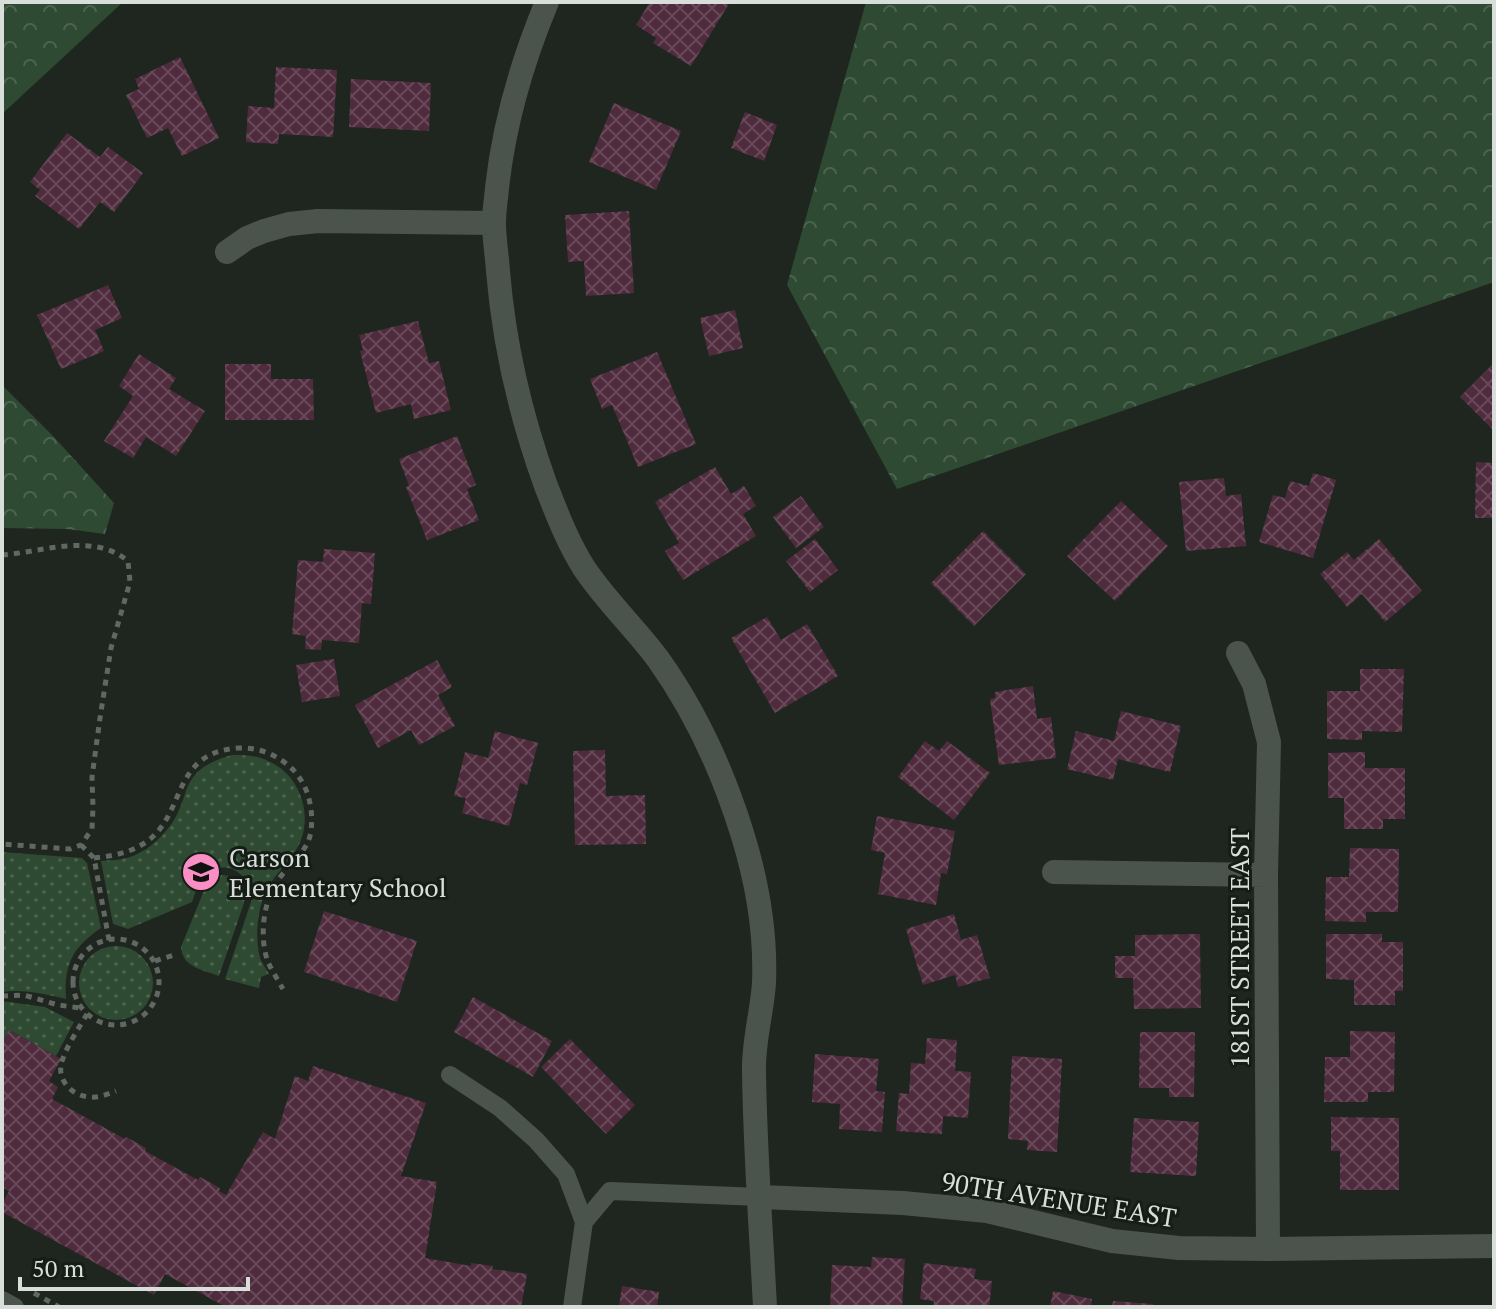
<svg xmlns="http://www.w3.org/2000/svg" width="1496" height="1309" font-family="'PT Serif',serif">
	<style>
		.grass { fill: url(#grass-dots) }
		.forest { fill: url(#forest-crowns) }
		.building { fill: url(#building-cross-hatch) }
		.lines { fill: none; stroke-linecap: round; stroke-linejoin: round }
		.path { stroke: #616862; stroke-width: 5; stroke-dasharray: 6 6; stroke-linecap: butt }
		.lane { stroke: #4b544c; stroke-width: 18 }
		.street { stroke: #4b544c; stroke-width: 24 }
		.labels { text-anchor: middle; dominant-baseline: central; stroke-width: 6; stroke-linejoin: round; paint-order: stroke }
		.poi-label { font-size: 26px; fill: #d8ded9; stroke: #151d16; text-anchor: start }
		.street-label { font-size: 26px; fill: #d8ded9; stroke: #151d16 }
	</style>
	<defs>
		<pattern id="grass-dots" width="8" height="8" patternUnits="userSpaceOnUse" patternTransform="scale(2)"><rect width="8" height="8" fill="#2e4a32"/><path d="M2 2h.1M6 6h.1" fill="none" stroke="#4c644f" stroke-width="1.8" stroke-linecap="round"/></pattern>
		<pattern id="forest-crowns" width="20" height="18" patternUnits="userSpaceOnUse" patternTransform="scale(2)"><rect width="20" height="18" fill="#2e4a32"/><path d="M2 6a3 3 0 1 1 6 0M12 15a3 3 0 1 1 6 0" fill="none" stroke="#4c644f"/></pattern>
		<pattern id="building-cross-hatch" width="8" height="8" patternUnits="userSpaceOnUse" patternTransform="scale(2)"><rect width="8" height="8" fill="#4f2b3d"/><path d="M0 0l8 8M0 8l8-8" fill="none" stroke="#684958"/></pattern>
	</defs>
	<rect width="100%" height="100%" fill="#1e261f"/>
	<!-- grass -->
	<path class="grass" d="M232,755c13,0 24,0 36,6 34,14 47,59 28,89 -10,17 -25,27 -32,46 -7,18 -9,43 -4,62 2,5 6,11 9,16l-8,3 -2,11 -34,-9 26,-77c1,-24 -20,-45 -43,-29 -10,6 -12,19 -16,29l-64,27 -15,-5 -12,-63c11,-1 26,-1 36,-7 18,-8 35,-27 42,-44 6,-13 6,-22 15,-34 10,-12 24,-17 38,-21z
		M2,852l80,6 5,5 14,65c-29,20 -37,36 -35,71 -22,-5 -42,-10 -64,-7z
		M218,875c18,-1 28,9 26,28l-25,73c-16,-6 -37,-9 -38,-29l24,-59 5,-8z
		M79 983a37 37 0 1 1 74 0a37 37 0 1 1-74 0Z
		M2,1001l43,6 29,15 -18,34 -47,-26 -7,13z"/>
	<!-- forest -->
	<path class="forest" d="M2,2h121l-121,112z
		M866,2h628v280l-597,207 -110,-204z
		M2,385l51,51 61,67 -9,31 -38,-5 -65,-1z"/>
	<!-- building -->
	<path class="building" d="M650,2h80l-39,64 -38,-23 3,-5 -20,-13z
		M180,57l39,81 -37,18 -14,-28 -21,10 -21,-43 13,-6 -4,-10z
		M276,67l61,3 -4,67 -54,-3 -1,10 -32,-2 2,-36 26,2z
		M351,79l80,4 -2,48 -80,-4z
		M614,103l67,28 -25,59 -67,-28z
		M745,112l32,13 -13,36 -33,-13z
		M67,133l33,24 8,-10 35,26 -29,39 -14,-10 -21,27 -44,-33 5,-6 -10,-8z
		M629,211l5,82 -48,3 -2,-35 -16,1 -3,-47z
		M108,285l14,33 -27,12 9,21 -43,18 -24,-54z
		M735,310l8,38 -34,8 -9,-38z
		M418,321l11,42 10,-2 12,49 -37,9 -3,-15 -35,9 -16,-62 3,-1 -4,-15z
		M657,352l39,92 -58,23 -26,-62 -10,4 -12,-30z
		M139,354l37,24 -7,11 36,22 -29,45 -30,-19 -13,21 -29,-17 29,-45 -14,-10z
		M1494,363v68l-34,-34z
		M225,364h46v15h42l1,41h-89z
		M457,436l19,49 -9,4 12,31 -52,20 -21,-53 3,-1 -10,-27z
		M1476,462l18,1v55h-19z
		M715,467l16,27 13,-8 12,20 -13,8 13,22 -73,44 -18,-29 14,-8 -24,-41z
		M1313,473l23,7 -23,78 -54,-16 14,-47 12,3 5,-17 19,5z
		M1224,478l2,18 15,-2 5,52 -60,5 -7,-69z
		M801,496l23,31 -28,21 -23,-31z
		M1121,501l47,45 -53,55 -48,-45z
		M983,531l43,43 -52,52 -43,-43z
		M815,539l23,31 -28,22 -24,-31z
		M1379,539l43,52 -37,31 -23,-28 -15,13 -27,-33 27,-22 7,8z
		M324,549l51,4 -4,51 -9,-1 -3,40 -37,-3 -1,10 -16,-1 1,-13 -14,-2 6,-74 25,2z
		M767,617l14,23 26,-16 31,52 -63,37 -44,-75z
		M334,659l6,37 -38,6 -6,-37z
		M437,660l15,27 -14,8 17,31 -36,19 -8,-15 -33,18 -23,-43z
		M1360,669h44l-2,63 -40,-1v9l-35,-1v-48h33z
		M1033,686l4,33 14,-2 5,41 -57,7 -9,-66 5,-1v-6z
		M1121,711l60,15 -11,46 -52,-13 -5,21 -46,-11 9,-38 38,10z
		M495,731l43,12 -11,42 -7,-2 -11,43 -47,-13 4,-15 -12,-2 11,-44 23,6z
		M925,741l14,10 8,-10 43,32 -36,47 -56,-43z
		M605,750l1,46 39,-1 1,49 -71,1 -2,-94z
		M1365,752v16h40v51h-22v10h-39v-31h-16v-45z
		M877,816l78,15 -8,43 -6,-1 -5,32 -58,-11 7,-41 -14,-3z
		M1350,848l49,1 -1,63h-32v10l-41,-1 1,-44h23z
		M324,911l93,30 -20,61 -93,-30z
		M954,914l7,26 16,-5 13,43 -32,9 -3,-12 -32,10 -17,-56z
		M1200,934l1,74 -67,1 -1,-31h-18v-22h20v-21z
		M1326,934h56v8h21v49h-8v14h-41v-25l-28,-1z
		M473,997l79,44 -19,36 -79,-45z
		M9,1030l52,29 -12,22 9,6 -6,12 73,40 1,-2 20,11 -1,3 53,29 2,-3 20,11 -1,3 7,4 37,-63 12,7 20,-63 13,5 5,-15 113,37 -25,73 36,6 -12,76 46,8v-3l22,3 -1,3 35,5 -6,33h-295l-61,-33 -11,21 -152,-83v-8l7,-13 -7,-4v-144z
		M1350,1031l45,1 -1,60h-26v10h-44l1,-45h25z
		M1140,1032h55l-1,65h-25v-9h-30z
		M927,1038l30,2 -2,31 16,1 -3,46 -25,-2 -1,18 -46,-3 3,-38 10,1 2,-31 14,1z
		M570,1039l65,66 -29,29 -65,-67z
		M815,1054l64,5 -3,32 9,1 -3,40 -43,-3 1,-25 -28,-2z
		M1012,1056l50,3 -5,93 -30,-2 1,-9 -20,-2z
		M1331,1117l68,1v72h-59v-39h-9z
		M1134,1118l65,4 -3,54 -66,-4z
		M872,1257l33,2 -3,48h-72l2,-42 39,2z
		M924,1263l52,6 -2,10 18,2 -3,26h-56l1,-6 -14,-2z
		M622,1286l37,6 -2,15h-38z
		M1053,1291l39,8 -1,8h-41z
		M1113,1301l40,3v3h-41z"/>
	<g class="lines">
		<!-- path -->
		<path class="path" d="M2,555c40,-3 91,-23 126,6l2,21 -19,66 -11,70 -8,59 1,31 -1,21 -11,16 -11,4 -68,-5
			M81,845l13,13 15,82
			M94,858c19,-2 36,-5 52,-16 41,-28 24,-89 92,-94 18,-1 35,5 50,17 19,16 26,41 23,66 -3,21 -21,32 -33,49 -15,21 -19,58 -10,82 4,9 10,18 15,27
			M73 982a43 43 0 1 1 86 0a43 43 0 1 1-86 0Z
			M155,961l22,-7
			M2,996l22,-1 34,10 23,3
			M87,1014c-8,14 -23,36 -26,51 -3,17 13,32 30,32 8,1 17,-3 25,-6
			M34,1293l25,14"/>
		<!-- lane -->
		<path class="lane" d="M450,1075l50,33 36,32 30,34 18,48 -12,85
			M584,1222l26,-31 150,6
			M2,1300l13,7"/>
		<!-- street -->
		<path class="street" d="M547,2c-25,60 -43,122 -50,186 -1,12 -3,23 -3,35 0,16 3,32 4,48 6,74 23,146 48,215 11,28 22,57 38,82 22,33 51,60 74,91 37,52 65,113 84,174 15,48 24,99 22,150 -2,30 -11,59 -10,89 1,78 7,157 11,235
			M227,252l20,-14 17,-7 25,-7 29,-3 176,2
			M1238,653l16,31 15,58 -3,133 2,374
			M1054,872l212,3
			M760,1197l143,6 84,8 125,30 67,7 89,1 226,-3"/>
	</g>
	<!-- icons -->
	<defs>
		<g id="school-disc" transform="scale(2)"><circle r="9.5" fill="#fb8fc5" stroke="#151d16"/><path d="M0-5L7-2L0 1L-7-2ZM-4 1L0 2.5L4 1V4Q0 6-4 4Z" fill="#111"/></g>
	</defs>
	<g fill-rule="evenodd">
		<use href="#school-disc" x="201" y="872"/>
	</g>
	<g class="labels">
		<!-- poi labels -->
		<g class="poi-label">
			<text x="229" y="857">Carson<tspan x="229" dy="30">Elementary School</tspan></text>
		</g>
		<!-- street labels -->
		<g class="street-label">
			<text transform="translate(1239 948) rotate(-90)">181ST STREET EAST</text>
			<text transform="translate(1059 1199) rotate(9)">90TH AVENUE EAST</text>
		</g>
	</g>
	<!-- border -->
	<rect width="1496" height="1309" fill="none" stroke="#d8ded9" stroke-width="8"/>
	<!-- scale -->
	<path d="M20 1277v12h228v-12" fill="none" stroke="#d8ded9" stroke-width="4"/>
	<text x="32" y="1277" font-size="24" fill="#d8ded9" stroke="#151d16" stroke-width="6" paint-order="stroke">50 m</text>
</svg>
